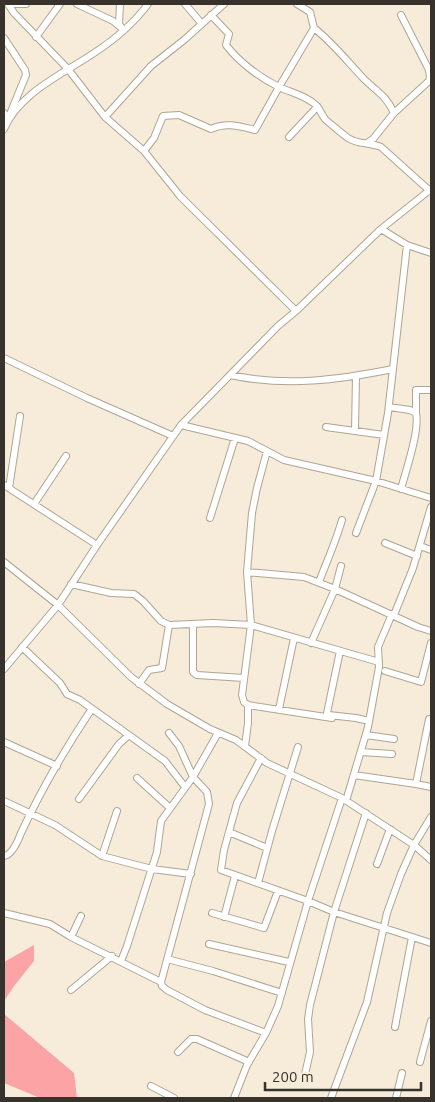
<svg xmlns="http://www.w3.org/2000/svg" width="435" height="1102" font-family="Ubuntu,sans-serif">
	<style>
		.green { fill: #fca3a6 }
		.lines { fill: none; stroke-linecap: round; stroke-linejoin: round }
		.minor-casing { stroke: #aea593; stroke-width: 8 }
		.minor { stroke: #fff; stroke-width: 6 }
	</style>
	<rect width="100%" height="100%" fill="#f6ecd9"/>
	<!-- green -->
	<path class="green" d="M34,945v16l-20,25 -10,15v-39z
		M4,1014l70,59 3,25h-37l-36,-15z"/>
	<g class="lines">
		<!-- minor casing -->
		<g class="minor-casing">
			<path id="minor" d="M8,4l6,9 54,56 37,48 39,34 36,45 116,115
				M8,4h18
				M77,4l36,17 11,9
				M120,4l-1,20 2,3
				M185,4l17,20
				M211,15l18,19 -3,11c13,17 34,33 53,42 13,6 28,9 38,19 3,4 5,9 8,13 3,3 20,17 23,19 11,7 21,4 33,9l49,44
				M314,28c19,15 33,33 50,51 13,13 22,16 30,34l-21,26 -6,4
				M36,37l24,-33
				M4,38l21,32 1,5 -18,44 -4,-6
				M394,113l35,-32 1,-4 -1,-7 -28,-55
				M105,117l46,-51 33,-26 40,-36
				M4,129c15,-36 59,-55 90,-76 20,-13 40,-30 54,-49
				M289,137l28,-30
				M144,151l10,-13 9,-22 16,-1 32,14c15,-7 28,-3 44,1l24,-43 35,-59 -4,-16 -13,-8
				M381,229l26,16 24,8
				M4,358l83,40 86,38
				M230,375c56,12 108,5 163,-6
				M389,407l21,3 6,3c4,17 -10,57 -15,76
				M416,413v-23h15
				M181,425l67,16 36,19 92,21 55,17
				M326,427l58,8
				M355,431l1,-55
				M4,485l93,60
				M9,488l11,-72
				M34,504l32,-48
				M210,518l25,-80
				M356,533l20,-52 12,-68 19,-168
				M385,543l32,13
				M420,546l11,4
				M4,562l54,43 73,72 36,27 43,25 26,11 31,23 75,35 72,47 17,15
				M247,572l57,5 31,12 83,38 13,4
				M319,582c8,-21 17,-41 23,-62
				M71,584l40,9 23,1 9,7 18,20 8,4 44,-2 38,2 128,37
				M394,615l19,-47 18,-61
				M193,624v48l4,3 47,3
				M311,643l24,-54 6,-23
				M22,647l38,36 7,11 13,6 85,61 20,26
				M340,651l-13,62 2,2 27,3 13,3
				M4,669l54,-64 39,-60 84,-120 97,-99 18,-15 85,-82 50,-40
				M385,671l36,11 10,-39
				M139,684l10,-14 13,-2 7,-43
				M248,705l84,13
				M279,709l15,-71
				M218,733l-25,44 14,15 2,12 -48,178 1,4 5,4 38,20 61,23
				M366,735l28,4
				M4,742l53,24
				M245,746l3,-23v-18l-4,-3 -2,-7 9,-70 -4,-53 5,-59 5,-25 10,-37
				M361,752l31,2
				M261,758l-24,45 -13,47 -3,20 87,31 26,11 97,31
				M354,775l62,9 13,-65h2
				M137,778l33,30
				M416,784l15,3
				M79,799l40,-55 10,-9
				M4,801l51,24 47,31 50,13 39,5
				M346,801l22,-74 11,-60 -1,-20 14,-33
				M229,832l38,16
				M4,856c8,-1 14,-15 17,-23 20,-43 44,-84 70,-123
				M102,856l15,-45
				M377,864l13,-35
				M258,883l14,-52 26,-84
				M4,913l46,11 21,13 90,45
				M212,913l52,15 14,-37
				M224,917l11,-41
				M71,937l10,-21
				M209,944l80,18
				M167,959l46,12 69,22
				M121,961l6,-15 30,-94 4,-31 32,-44 -14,-31 -10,-13
				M71,990l41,-34
				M395,1027l17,-90
				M178,1052l13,-13h6l52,23
				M420,1062l11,-41
				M304,1079l6,-27 -2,-33 2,-14 24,-93 32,-99
				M151,1086l23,12
				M234,1098l13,-33 19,-32 12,-27 30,-105 34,-103
				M331,1098l36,-96 20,-89 14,-39 13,-29 17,-28
				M396,1098l6,-25"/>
		</g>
		<!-- minor -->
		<use href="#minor" class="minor"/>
	</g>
	<!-- border -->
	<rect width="435" height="1102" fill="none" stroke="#37332c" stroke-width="10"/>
	<!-- scale -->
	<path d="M265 1082v8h156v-8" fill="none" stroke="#37332c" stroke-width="2.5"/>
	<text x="272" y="1082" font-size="15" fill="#37332c" stroke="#f6ecd9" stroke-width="4" paint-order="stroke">200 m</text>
</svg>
